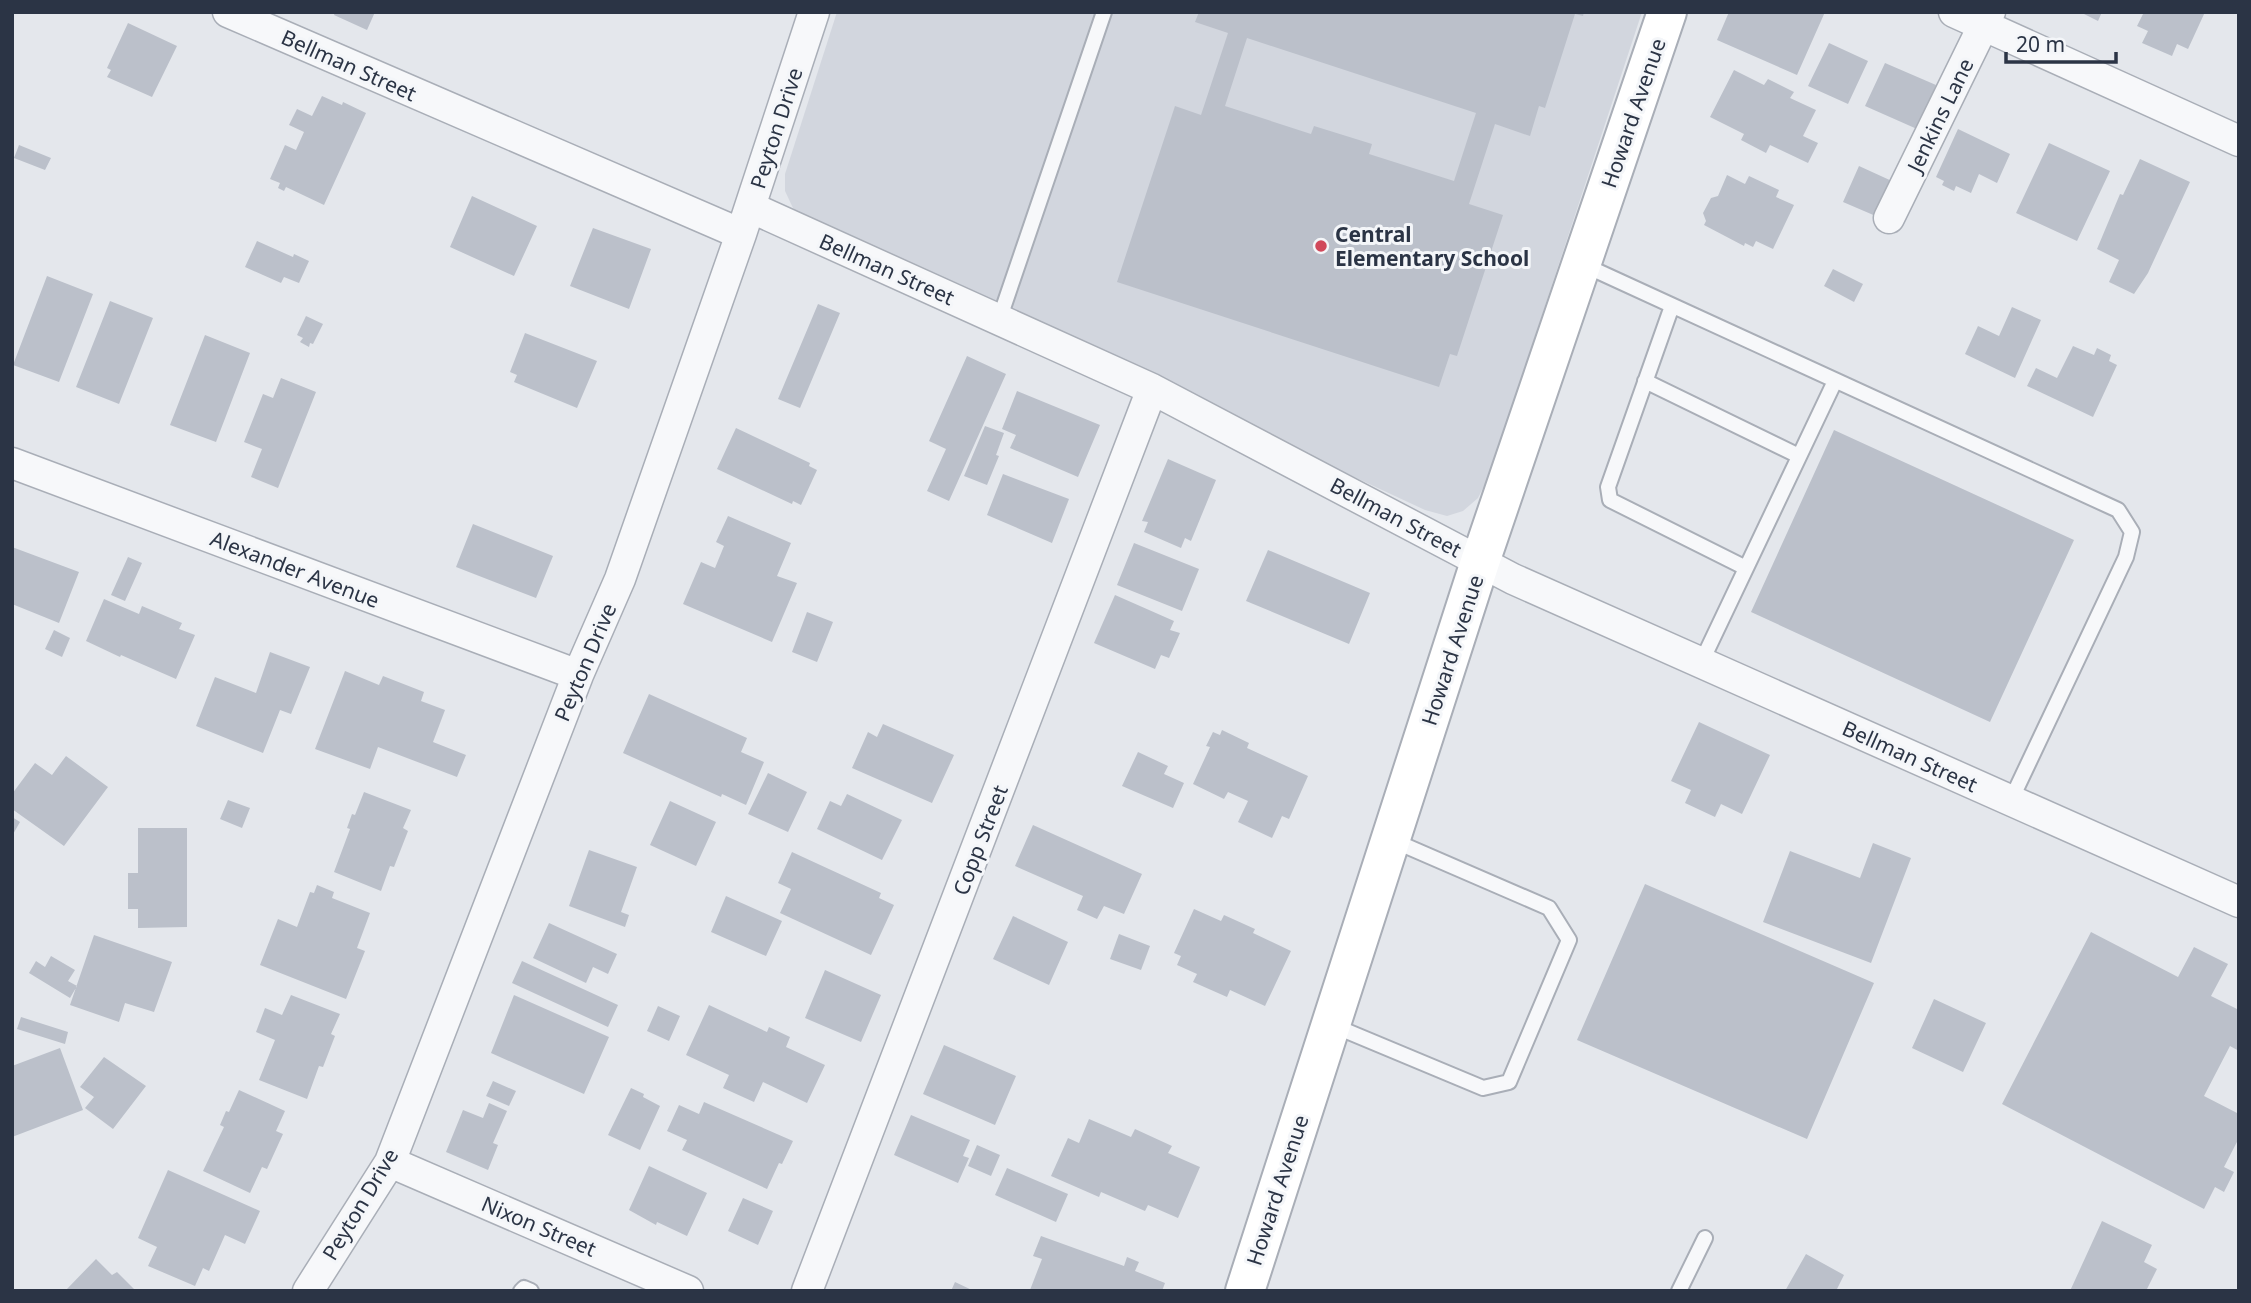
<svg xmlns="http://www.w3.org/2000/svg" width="2251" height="1303" font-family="'Noto Sans',sans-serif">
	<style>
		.built { fill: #d2d6de }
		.building { fill: #bbc0ca; fill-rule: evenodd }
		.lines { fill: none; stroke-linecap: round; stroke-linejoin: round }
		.service-casing { stroke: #a9aeb7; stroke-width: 18 }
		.minor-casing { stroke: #a9aeb7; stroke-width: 33 }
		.secondary-casing { stroke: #a9aeb7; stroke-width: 42 }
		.service { stroke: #f7f8fa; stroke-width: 14 }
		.minor { stroke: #f7f8fa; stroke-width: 30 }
		.secondary { stroke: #fff; stroke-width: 38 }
		.poi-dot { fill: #d1495b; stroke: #f4f6f9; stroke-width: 2.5 }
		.labels { text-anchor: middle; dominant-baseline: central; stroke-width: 6; stroke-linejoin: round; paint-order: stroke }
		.street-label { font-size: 21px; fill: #2b3445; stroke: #f4f6f9 }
		.poi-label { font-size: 21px; font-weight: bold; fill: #2b3445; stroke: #f4f6f9; text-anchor: start }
	</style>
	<rect width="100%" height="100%" fill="#e4e7ec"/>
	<!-- built -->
	<path class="built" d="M837,12h805l-153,464 -11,22 -15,13 -16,5 -22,-6 -615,-287 -17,-15 -8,-17v-17z"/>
	<!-- building -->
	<path class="building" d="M335,12h40l-8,18 -33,-15z
		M1199,12h385l-1,4 -8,-2 -30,94 -6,-2 -9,30 -35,-12 -26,80 34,11 -46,141 -7,-2 -11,33 -322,-105 58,-176 26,9 27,-82 -33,-11zM1247,38l229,75 -22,68 -85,-27 3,-10 -58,-18 -3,8 -86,-28z
		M1729,12h96l-28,63 -80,-35z
		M2080,12h22l-4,9z
		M2144,12h61l-17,37 -11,-5 -5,12 -30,-13 6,-12 -11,-5z
		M128,23l49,23 -25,51 -45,-20 4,-7 -4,-2z
		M1829,43l39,18 -20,43 -40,-18z
		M1885,63l51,22 -19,44 -52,-23z
		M1734,70l30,15 4,-6 26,13 -4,6 26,12 -13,26 15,7 -10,20 -38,-18 -4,8 -25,-13 3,-6 -34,-17z
		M322,96l20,9 1,-3 23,11 -42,92 -38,-18 -2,4 -6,-3 2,-5 -10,-4 15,-34 11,5 8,-18 -15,-7 8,-16 15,7z
		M1958,129l52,25 -13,29 -18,-9 -8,19 -15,-7 -2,5 -12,-6 2,-4 -8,-4z
		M2049,143l61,28 -33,70 -61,-28z
		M19,145l32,13 -6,12 -31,-12z
		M2140,159l50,23 -42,91 -14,21 -25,-12 10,-22 -22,-11 23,-55 3,1z
		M1859,166l35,16 -16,35 -35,-15z
		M1727,175l18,9 4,-8 30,14 -3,7 18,8 -21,44 -17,-8 -3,6 -8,-4 -1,3 -40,-21 2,-4 -3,-8 8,-15 7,-2z
		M472,196l65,30 -23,50 -64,-29z
		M593,228l58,21 -22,60 -59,-23z
		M257,241l36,16 1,-3 15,7 -10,22 -15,-6 -3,6 -36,-16z
		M1833,269l30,15 -9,18 -30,-16z
		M47,276l46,18 -34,88 -46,-17z
		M110,301l43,17 -34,86 -43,-17z
		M818,304l22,9 -40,95 -22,-9z
		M2012,307l29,13 -26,58 -50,-24 13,-28 21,10z
		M306,316l17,8 -10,20 -3,-1 -1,4 -9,-5 3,-4 -6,-3z
		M525,333l72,28 -20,47 -63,-26 3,-7 -7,-3z
		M205,335l45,18 -34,89 -46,-17z
		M2073,346l21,9 3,-7 14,7 -2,6 8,4 -24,52 -66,-31 9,-18 21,10z
		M967,356l39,18 -57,127 -22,-10 19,-42 -17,-8z
		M281,378l35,14 -38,96 -27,-11 11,-28 -18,-7 19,-48 10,4z
		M1017,391l83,34 -22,52 -68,-29 6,-13 -14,-6z
		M985,426l19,7 -8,22 3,1 -12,29 -23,-9z
		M736,428l74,35 -1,3 8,4 -16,35 -8,-4 -1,3 -75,-35z
		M1834,430l240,110 -84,182 -239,-110z
		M1168,459l48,21 -25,61 -6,-3 -4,10 -37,-16 4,-10 -6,-1z
		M1003,474l66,25 -17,44 -65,-28z
		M728,516l63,27 -14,33 20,7 -25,59 -89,-38 18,-42 14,6 9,-22 -8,-4z
		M473,524l80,32 -17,42 -80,-31z
		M1134,543l65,26 -17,42 -65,-26z
		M12,547l67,25 -20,51 -47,-19z
		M1268,550l102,43 -21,51 -103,-43z
		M128,557l14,6 -17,38 -14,-6z
		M1115,595l59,26 -4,9 10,3 -11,25 -8,-3 -6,14 -61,-26z
		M104,599l35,15 3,-8 40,17 -3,6 16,6 -19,44 -55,-24 -1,2 -34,-16z
		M807,612l26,10 -16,40 -25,-10z
		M54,630l16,8 -8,19 -17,-8z
		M270,652l40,15 -19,47 -11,-4 -17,43 -67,-27 19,-49 41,16z
		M345,671l34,14 4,-9 41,16 -3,9 24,9 -12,32 33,13 -9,22 -79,-30 -8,22 -55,-20z
		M649,694l98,44 -6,14 23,10 -18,43 -24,-11 -1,3 -98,-44z
		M1699,722l71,33 -28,59 -21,-10 -6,13 -30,-14 6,-13 -20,-9z
		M883,724l71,31 -22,48 -80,-35 16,-36 9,5z
		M1222,730l27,13 -2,5 61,28 -19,43 -7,-3 -10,22 -34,-16 10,-21 -20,-9 -4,7 -31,-15 17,-37 -4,-1 7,-14 7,3z
		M1138,752l30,14 -4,8 20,9 -11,25 -51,-22z
		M66,756l42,31 -44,59 -52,-37v-15l23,-31 17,12z
		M768,773l39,19 -19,40 -40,-18z
		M364,792l47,18 -8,18 5,3 -14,36 -4,-1 -9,25 -47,-19 16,-43 -3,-1 5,-14 3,1z
		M847,794l55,26 -20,40 -65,-31 13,-28 11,5z
		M228,800l22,8 -8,20 -22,-9z
		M670,801l46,21 -20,44 -46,-21z
		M12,817l8,5 -8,14z
		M1033,825l109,49 -18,40 -20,-8 -7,13 -20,-9 6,-14 -68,-30z
		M138,828h49v99l-49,1v-19h-10v-36h10z
		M1873,843l38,15 -40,105 -108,-41 27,-71 70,27z
		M589,850l48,17 -16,45 8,3 -4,12 -56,-21z
		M792,852l89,41 -2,5 15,7 -23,50 -91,-42 11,-24 -13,-6z
		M1645,884l229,99 -67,156 -230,-99z
		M317,885l17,7 -2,6 38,15 -13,35 8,3 -19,48 -86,-34 18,-46 19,8 13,-35 4,1z
		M726,896l56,25 -16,35 -55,-24z
		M1194,909l27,12 3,-6 31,14 -2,4 38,18 -26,55 -35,-16 -3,7 -34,-15 4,-8 -20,-9 4,-9 -7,-3z
		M1013,916l55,26 -19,43 -56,-26z
		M549,923l68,31 -9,20 -15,-7 -7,16 -53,-25z
		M2091,932l87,45 16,-30 34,17 -17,32 28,14v41l-9,-5 -26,50 35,18v24l-15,29 10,5 -10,20 -9,-5 -11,22 -202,-105z
		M1119,934l31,12 -9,24 -31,-11z
		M94,935l78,27 -18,50 -29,-9 -6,19 -49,-17z
		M51,956l24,14 -7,11 9,5 -7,12 -41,-25 7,-12 9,6z
		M522,961l96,44 -10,22 -96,-44z
		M825,970l56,25 -20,47 -56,-24z
		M291,995l49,19 -9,20 4,2 -12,31 -4,-1 -12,33 -48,-19 16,-40 -19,-8 9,-24 17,7z
		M514,995l95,42 -25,57 -93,-41z
		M1934,999l52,24 -23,49 -51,-24z
		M709,1005l58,27 2,-5 21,10 -4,10 39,18 -18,38 -44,-21 -9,20 -31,-14 6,-13 -43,-20z
		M658,1006l22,10 -11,25 -22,-10z
		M21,1017l47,15 -3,12 -48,-15z
		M944,1045l72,31 -21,49 -72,-31z
		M60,1048l23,62 -71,27v-71z
		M104,1057l42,29 -33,43 -28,-21 9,-11 -14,-10z
		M493,1081l23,10 -7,15 -23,-10z
		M631,1088l13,6 -1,3 17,9 -20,44 -32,-15z
		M239,1090l46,21 -9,20 7,3 -16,35 -5,-2 -12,26 -47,-22 21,-44 -4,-2 6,-14 3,1z
		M704,1102l89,39 -11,23 -3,-1 -12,26 -85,-39 5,-10 -20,-9 12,-26 20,9z
		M489,1103l18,8 -14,32 5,2 -10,25 -42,-18 17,-42 20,8z
		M911,1115l59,25 -7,16 6,2 -11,25 -64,-28z
		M1089,1119l42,18 4,-8 37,17 -4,7 32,14 -22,51 -30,-13 -3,6 -44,-19 -2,5 -48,-21 17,-38 11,5z
		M977,1145l23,10 -9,21 -23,-10z
		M649,1166l58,27 -20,43 -30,-14 -1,3 -27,-15z
		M1007,1168l61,26 -12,28 -61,-27z
		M168,1170l92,41 -15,33 -20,-9 -16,36 -6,-3 -8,18 -47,-20 9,-19 -19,-9z
		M743,1198l30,13 -15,34 -30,-14z
		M2102,1221l50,24 -8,17 13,7 -11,22h-76z
		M1041,1236l83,30 3,-9 12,5 -4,9 30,12 -3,8 -132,-1 12,-31 -9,-3z
		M1806,1254l38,21 -8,16h-51z
		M96,1259l16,16 5,-3 19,19h-71z
		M955,1282l19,9h-23z"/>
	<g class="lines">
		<!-- service casing -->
		<g class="service-casing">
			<path id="service" d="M1584,265l534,245 14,22 -6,25 -115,243
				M1672,306l-64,181 2,13 136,68
				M999,320l105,-308
				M1645,381l154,75
				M1701,663l134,-282
				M1332,1025l151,63 26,-6 60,-142 -20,-32 -157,-68
				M521,1291l3,-3 7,3
				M1679,1291l26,-53"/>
		</g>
		<!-- minor casing -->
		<g class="minor-casing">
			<path id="minor" d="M228,12l513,222
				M1954,12l285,129
				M750,207l402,182 361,190 726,323
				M1889,218l101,-206
				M12,463l566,212
				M390,1162l298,129
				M308,1291l82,-129 188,-487 42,-96 121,-345 73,-222
				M807,1291l345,-902"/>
		</g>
		<!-- secondary casing -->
		<g class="secondary-casing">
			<path id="secondary" d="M1245,1291l235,-729 187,-550"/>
		</g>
		<!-- service -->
		<use href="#service" class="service"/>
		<!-- minor -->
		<use href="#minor" class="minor"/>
		<!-- secondary -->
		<use href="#secondary" class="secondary"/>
	</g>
	<!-- markers -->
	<circle class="poi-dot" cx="1321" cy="246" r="7"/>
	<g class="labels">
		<!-- street labels -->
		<g class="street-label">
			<text transform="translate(349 65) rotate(24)">Bellman Street</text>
			<text transform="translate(1633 113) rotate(-71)">Howard Avenue</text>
			<text transform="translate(1940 115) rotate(-64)">Jenkins Lane</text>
			<text transform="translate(776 128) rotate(-72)">Peyton Drive</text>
			<text transform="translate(887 269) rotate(24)">Bellman Street</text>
			<text transform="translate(1396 517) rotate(28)">Bellman Street</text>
			<text transform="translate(295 569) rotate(21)">Alexander Avenue</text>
			<text transform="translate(1452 650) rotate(-72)">Howard Avenue</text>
			<text transform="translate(585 662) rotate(-67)">Peyton Drive</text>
			<text transform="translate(1910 756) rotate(24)">Bellman Street</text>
			<text transform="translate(980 840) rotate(-69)">Copp Street</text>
			<text transform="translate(1277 1190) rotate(-72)">Howard Avenue</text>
			<text transform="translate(360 1204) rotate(-59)">Peyton Drive</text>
			<text transform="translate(539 1226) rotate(23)">Nixon Street</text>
		</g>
		<!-- poi labels -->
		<g class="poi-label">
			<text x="1335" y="234">Central<tspan x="1335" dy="24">Elementary School</tspan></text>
		</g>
	</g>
	<!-- border -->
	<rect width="2251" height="1303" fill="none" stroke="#2b3445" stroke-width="28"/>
	<!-- scale -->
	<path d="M2006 52v10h110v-10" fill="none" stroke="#2b3445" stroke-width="3.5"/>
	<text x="2016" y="52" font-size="21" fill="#2b3445" stroke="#f4f6f9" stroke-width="5" paint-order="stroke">20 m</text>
</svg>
